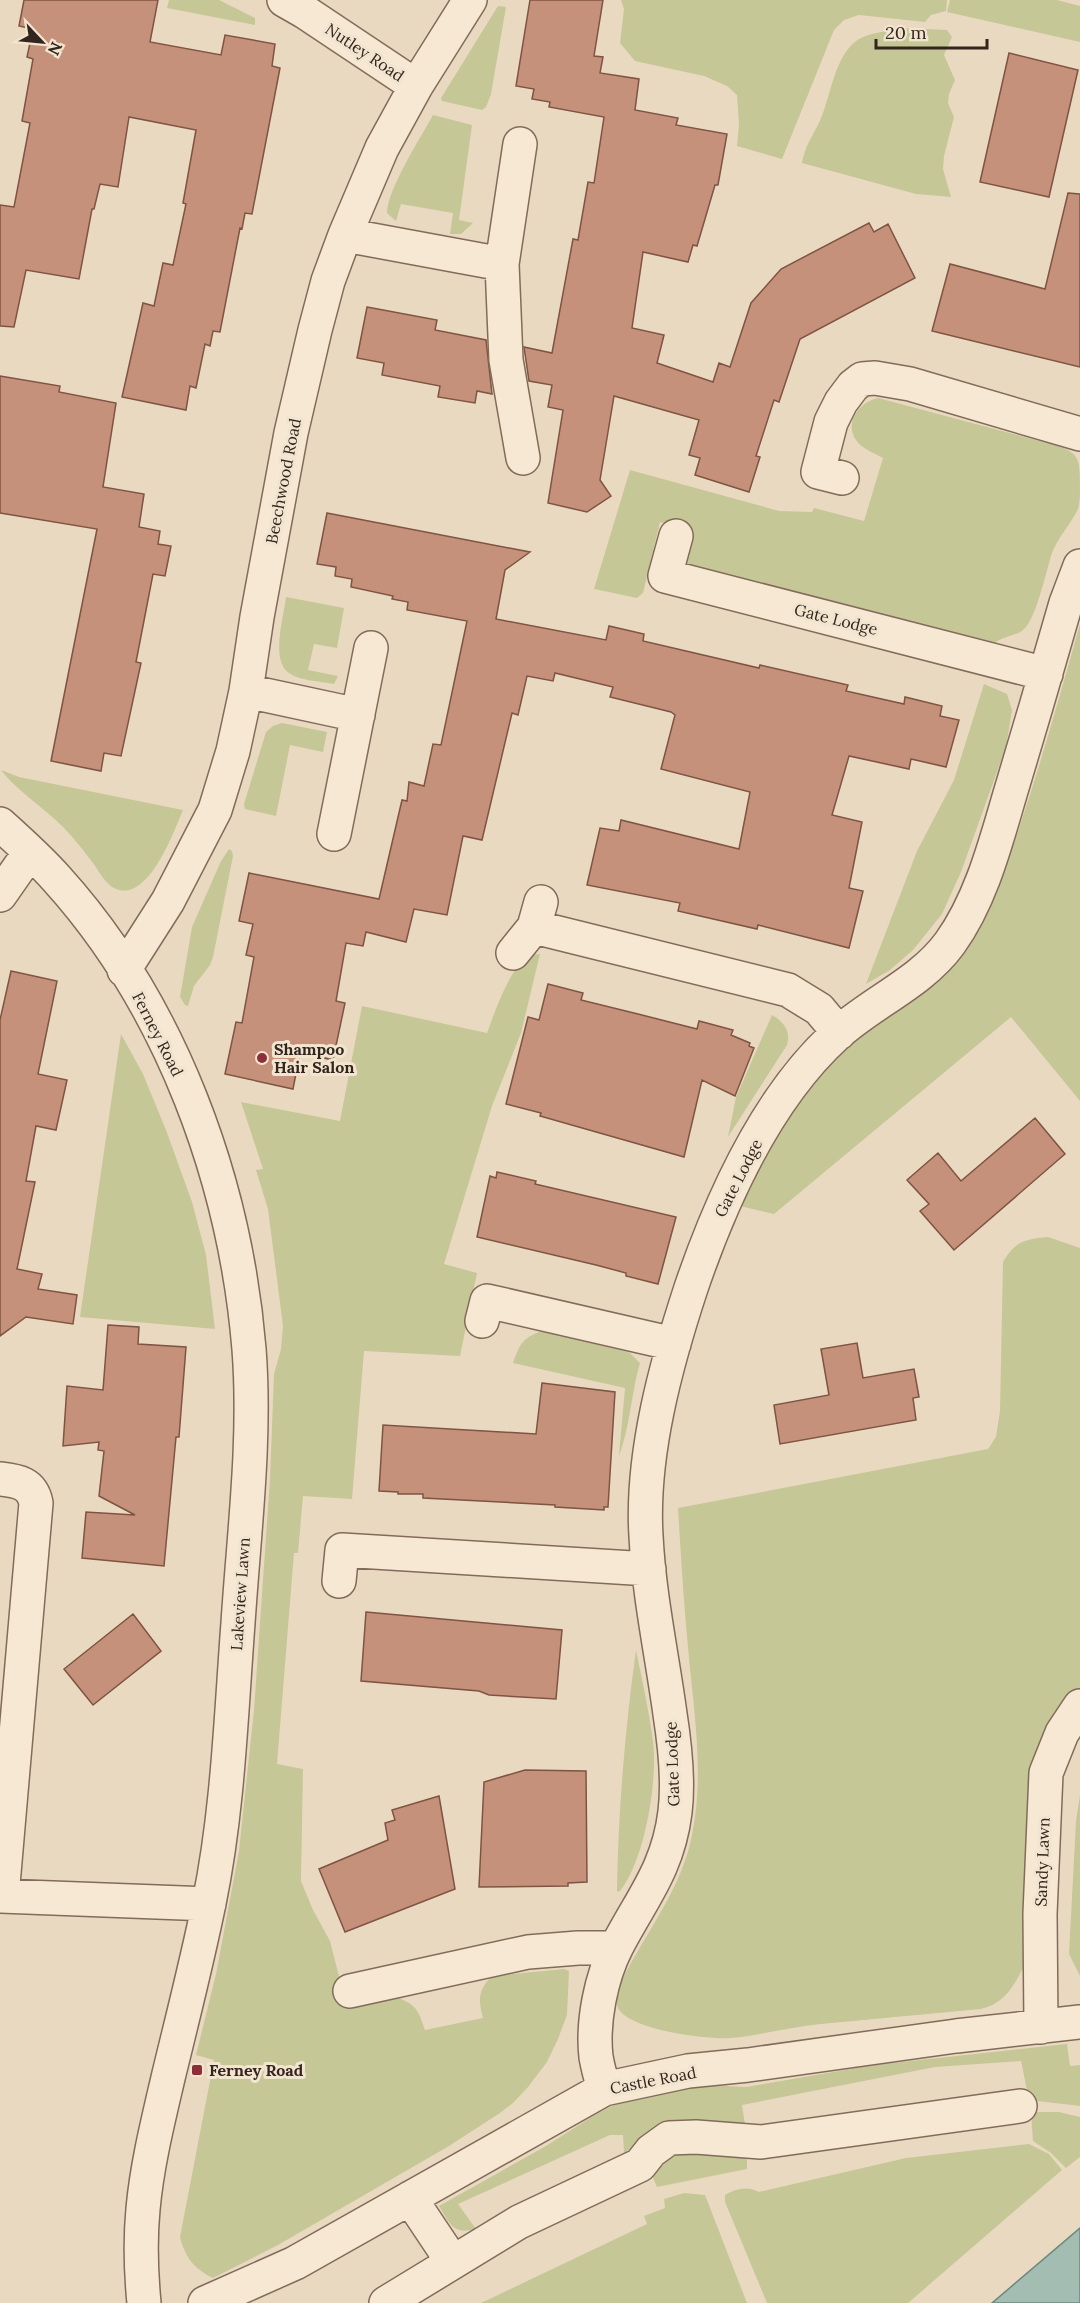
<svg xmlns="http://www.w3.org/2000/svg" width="1080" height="2303" font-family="Lora,serif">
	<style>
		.green { fill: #c6c796 }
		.water { fill: #a3bdb2; stroke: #6b897f; stroke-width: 1.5 }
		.building { fill: #c5917a; stroke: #7f5442; stroke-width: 1.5 }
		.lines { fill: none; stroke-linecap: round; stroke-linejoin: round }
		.minor-casing { stroke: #826b5a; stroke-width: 36 }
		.minor { stroke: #f6e8d3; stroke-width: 33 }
		.poi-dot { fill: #8c2f39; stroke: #f2e5d0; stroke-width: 2 }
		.labels { text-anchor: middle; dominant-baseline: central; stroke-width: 6; stroke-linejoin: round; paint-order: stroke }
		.street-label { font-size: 16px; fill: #33251d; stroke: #f2e5d0 }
		.poi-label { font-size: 16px; font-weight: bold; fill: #33251d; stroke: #f2e5d0; text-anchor: start }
	</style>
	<rect width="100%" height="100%" fill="#ead9c1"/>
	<!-- green -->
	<path class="green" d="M169,0h50l36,18v7l-88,-17z
		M621,0h326l-1,11 -15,4 -6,7 -66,-7 -15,5 -10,10 -52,129 -45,-13 2,-22 -2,-29 -10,-9 -23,-10 -69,-15 -15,-18 4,-34z
		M950,0h107l23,6v36l-133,-30z
		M498,6l8,1 -15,87 -5,13 -4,3 -40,-9 -1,-3z
		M904,28l43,2 5,7 -8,18 11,25 -6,14 -1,9 6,14 -10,39 -1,13 8,28 -35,-3 -114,-31c3,-16 9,-25 16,-38 13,-25 15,-70 41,-86 12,-7 32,-8 45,-11z
		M433,115l39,10 -13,95 14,3 -12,11h-11l3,-21 -52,-9 -5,17 -9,-8c0,-23 34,-76 46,-98z
		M878,398l173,46c29,8 29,14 29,43 0,7 0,16 -2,22 -7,15 -20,28 -26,44 -6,19 -15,61 -26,74 -8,10 -23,8 -32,17l-108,-28 -188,-41 -15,-11 6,-33 -29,-9 -17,71 -6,5 -43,-9 36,-119 149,41 33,1 2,-4 50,13 19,-63c-9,-5 -21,-9 -27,-18 -12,-17 3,-38 22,-42z
		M286,597l58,11 -7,40 -23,-4 -6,26 30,6 -4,8c-14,-3 -34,-3 -45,-11 -19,-13 -5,-56 -3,-76z
		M1080,624v477l-69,-84 -237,197 -34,-8c23,-58 66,-126 116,-165 35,-28 78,-51 105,-86 28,-35 41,-77 55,-118 24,-70 44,-142 64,-213z
		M984,684l23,10 5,16 -6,37 -45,125 -19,42 -29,36 -23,20 -24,14 51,-133 37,-71z
		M282,723l45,9 -4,20 -33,-7 -14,71 -31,-7 -1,-5 22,-72 7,-6z
		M1,770l18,7 164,33c-9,21 -36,98 -71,77 -10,-7 -15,-20 -23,-29 -8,-11 -17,-22 -27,-32 -20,-20 -44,-34 -61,-56z
		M229,849l3,2 1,5 -20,101 -3,8 -16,21 -6,20 -3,-1 -5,-8 12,-70 29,-66z
		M540,954l-19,79 -29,73 -48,158 33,9 -17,83 -96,-5 -12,148 -49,-3 -5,57h-4l-17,211 26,5 -2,112 12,29 17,31 17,67 52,-10c19,8 19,13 26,32l58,-12c-5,-18 -5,-28 9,-42l72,-7 5,2 -2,44 -9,24 -11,23 -19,25 -14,15 -14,11 -51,33 -171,99 -65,33c-19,-9 -28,-21 -33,-41l34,-177 -18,-5 20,-81 23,-123 15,-141 16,-231 4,-105 7,-25 2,-23 -15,-117 -12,-39 7,-1 -22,-67 99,19 22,-115 125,27c7,-19 24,-70 44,-78 0,0 8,-1 9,-1z
		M772,1015c12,7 19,16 15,30l-59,92 8,-40z
		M121,1034l22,40 23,56 26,72 14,53 9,74 -135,-12z
		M1048,1237l32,11v440l-13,12 -44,268c-10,20 -20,36 -42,41 -53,5 -107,10 -160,15 -30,3 -60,11 -90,14 -23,2 -102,-8 -113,-30 -3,-7 0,-15 1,-22 23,-48 58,-90 71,-142 15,-63 5,-123 -1,-186 -5,-50 -8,-100 -11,-150l310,-59 8,-12 4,-26 3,-149c11,-20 22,-23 45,-25z
		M542,1331l82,20 6,2 10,10c-9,31 -10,64 -21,93l6,-68 -112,-25c7,-19 9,-25 29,-32z
		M636,1650c6,30 13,60 17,91 5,39 -8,119 -33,150l-3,1c1,-81 8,-162 19,-242z
		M1080,1795v181l-11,-22 7,-133z
		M1067,2044l3,22 10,-1v41l-51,-6 -8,-39 -86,6 -193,38 4,26 -95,3 -27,19 -1,-18h-13l-152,69 18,25c-23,6 -26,-5 -37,-23l107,-60 47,-30 34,-18 22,-6 60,-7 37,2 128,-22z
		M1031,2112h28l21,5v40l-14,11 -15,-15 -18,-12z
		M1029,2144l20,10 13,16 -154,133h-141l-42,-101v-7c11,-7 23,-9 34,-3l147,-34z
		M668,2151h65l14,8v10l-90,18 -6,-14z
		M684,2193l21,2 42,108h-266l166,-79 -3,-8 21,-8 -1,-9z"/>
	<!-- water -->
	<path class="water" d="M1080,2228v75h-88z"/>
	<!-- building -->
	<path class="building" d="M24,0h134l-8,42 71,13 4,-20 50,9 -3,22 8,2 -28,146 -7,-1 -3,16 -2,-1 -20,104 -7,-1 -3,15 -5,-2 -9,44 -6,-2 -4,24 -64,-13 21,-94 11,3 9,-43 10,2 13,-61 -3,-1 13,-73 -67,-13 -11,70 -18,-3 -6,25h-2l-13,70 -53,-9 -12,57 -14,-1v-121l14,2 16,-84 -8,-2 11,-62 -6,-2 6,-28 -14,-3z
		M530,0h73l-9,56 9,1 -3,16 39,6 -4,31 43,8 -2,7 51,9 -9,51h-3l-18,61 -4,-1 -5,17 -45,-10 -11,76 32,7 -7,28 56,19 6,-19 11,4 21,-64 30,-34 88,-46 5,9 14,-8 27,54 -115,61 -21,63 -5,-2 -18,56 4,1 -11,35 -54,-17 5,-17 -11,-3 10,-35 -85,-24 -14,84 11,16 -24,16 -39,-9 15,-93 -15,-3 4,-22 -23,-4 -5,-34 28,6 21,-114 5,1 10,-58 6,1 10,-66 -55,-10 1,-5 -18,-3 2,-10 -18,-3z
		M1009,53l69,17 -29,127 -69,-15z
		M1068,193l12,1v173l-148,-36 18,-67 95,25z
		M367,307l70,13 -2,10 51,10 6,54 -15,-3 -2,12 -37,-6 2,-11 -58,-11 2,-12 -27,-5z
		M0,376l60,10 -1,6 57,11 -13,84 41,7 -5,33 21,4 -2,13 13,2 -6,30 -12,-2 -17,88 5,1 -20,93 -17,-3 -3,18 -50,-10 46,-232 -97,-16z
		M327,513l203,39 -25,18 -9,49 110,21 3,-14 35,8 -1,7 116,27 1,-3 88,20 -2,6 58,13 1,-7 37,9 -2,10 19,4 -13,47 -35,-8 -2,10 -60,-13 -17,59 30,7 -13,66 14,3 -14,57 -91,-23 -1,4 -79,-18 2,-8 -93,-18 13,-57 19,3 2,-11 118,29 11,-57 -89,-23 14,-54 -4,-3 -61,-15 3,-10 -58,-14 -2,8 -26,-5 -9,39 -6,-2 -30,127 -19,-4 -16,79 -33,-6 -8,33 -40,-10 -3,14 -17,-3 -10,58 9,2 -12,57 -33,-7 -7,36 -68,-15 11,-52 6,1 12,-66 -8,-2 7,-31 -14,-3 10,-48 130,26 23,-99 5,1 2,-19 15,4 9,-42 8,1 26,-124 -60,-11 1,-8 -16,-3 1,-3 -42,-9 1,-8 -17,-3 1,-9 -19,-3z
		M11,971l46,10 -19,93 29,6 -11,50 -20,-4 -10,55 9,1 -18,87 25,5 -4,15 39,6 -4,29 -47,-7 -26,19v-316z
		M548,984l35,9 -2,7 57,14 59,15 2,-8 34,9 -2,5 19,8 -1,3 5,2 -19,48 -33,-16 -18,77 -144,-41 1,-3 -35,-9 22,-87 11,3z
		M1035,1118l30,36 -111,96 -34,-39 9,-7 -22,-24 31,-27 23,28z
		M497,1172l39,9 -1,3 141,33 -18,67 -32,-8v-3l-30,-8 -119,-28 13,-61 6,2z
		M108,1325l31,2 -1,17 48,3 -7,90h-3l-12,129 -82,-8 4,-46 49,3 -36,-19 5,-45 -6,-1 1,-8 -36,4 4,-60 36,4z
		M857,1343l6,35 51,-9 5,28 -6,1 3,22 -136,24 -6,-39 55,-10 -8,-46z
		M542,1383l73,9 -7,115h-4v3l-49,-3v-2l-132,-7v-4h-25v-2l-19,-1 4,-66 153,9z
		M366,1612l196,18 -6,69 -67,-4 -10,-4 -118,-10z
		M133,1614l28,37 -68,54 -29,-36z
		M525,1770l61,1 1,111 -19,1v3l-89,1 5,-105z
		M439,1796l16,93 -110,43 -26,-63 69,-29 -3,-17 10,-3 -3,-10z"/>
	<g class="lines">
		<!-- minor casing -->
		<g class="minor-casing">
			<path id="minor" d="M284,0l21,12 111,74
				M345,235l157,29 18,-120
				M502,264l4,96 17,98
				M842,478l-24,-6 13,-50 10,-20 12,-16 9,-7 13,-1 35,6 170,50
				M676,536l-11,40 381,98
				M246,691l112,24
				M0,824c19,17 39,35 56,54 115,127 179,302 193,471 7,90 -5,183 -11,274 -7,93 -10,188 -29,280 -12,59 -27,117 -41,175 -10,43 -21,87 -25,131 -3,31 -2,63 1,94
				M334,834l37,-186
				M0,895l30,-43
				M534,927l254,63 31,19 20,24
				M513,953l21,-26 7,-25
				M124,970l44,-69 47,-91 18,-59 13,-60 11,-74 34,-184 24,-103 13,-49 17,-46 37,-87 34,-62 54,-86
				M482,1321l5,-20 187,43
				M0,1479c18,2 32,4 36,24l-34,393
				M339,1581l3,-31 307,19
				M0,1896l209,8
				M350,1991l178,-39 50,-4h38
				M1041,2027l-1,-113 6,-141 16,-40 18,-27
				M604,2089c-3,-10 -6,-21 -8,-32 -4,-35 5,-80 21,-111 25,-48 51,-77 58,-134 4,-32 0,-66 -5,-98 -8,-59 -21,-118 -24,-178 -5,-81 20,-172 45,-248 30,-88 76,-190 145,-253 36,-33 85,-52 114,-92 33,-46 47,-106 63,-159 18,-60 36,-121 53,-181l14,-37
				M410,2198l34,51 4,15
				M205,2303l90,-40 309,-174 84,-18 60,-6 208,-29 124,-14
				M386,2303l133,-81 121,-57 11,-14 18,-13 27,-1 65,5 259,-36"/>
		</g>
		<!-- minor -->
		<use href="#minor" class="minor"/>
	</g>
	<!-- markers -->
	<g class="poi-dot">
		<circle cx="262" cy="1058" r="6"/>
		<rect x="191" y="2064" width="12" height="12" rx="3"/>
	</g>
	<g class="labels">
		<!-- street labels -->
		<g class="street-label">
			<text transform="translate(365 52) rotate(34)">Nutley Road</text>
			<text transform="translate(283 481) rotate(-79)">Beechwood Road</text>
			<text transform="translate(836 619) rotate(14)">Gate Lodge</text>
			<text transform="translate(158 1034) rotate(63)">Ferney Road</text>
			<text transform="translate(738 1178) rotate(-63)">Gate Lodge</text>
			<text transform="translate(240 1594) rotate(-86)">Lakeview Lawn</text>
			<text transform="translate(672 1764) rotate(-92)">Gate Lodge</text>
			<text transform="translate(1042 1862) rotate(-88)">Sandy Lawn</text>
			<text transform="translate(653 2080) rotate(-11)">Castle Road</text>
		</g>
		<!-- poi labels -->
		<g class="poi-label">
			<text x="274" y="1049">Shampoo<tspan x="274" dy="18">Hair Salon</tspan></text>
			<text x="209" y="2070">Ferney Road</text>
		</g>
	</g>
	<!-- north arrow -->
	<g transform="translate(42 42) rotate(116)" stroke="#f2e5d0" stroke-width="4.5" paint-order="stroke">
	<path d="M0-4.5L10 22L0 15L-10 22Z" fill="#33251d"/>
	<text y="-9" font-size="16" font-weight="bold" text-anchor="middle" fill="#33251d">N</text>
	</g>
	<!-- scale -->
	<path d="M876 39v9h111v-9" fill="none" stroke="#33251d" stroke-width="3"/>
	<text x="885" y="39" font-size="18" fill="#33251d" stroke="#f2e5d0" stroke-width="4.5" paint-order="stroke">20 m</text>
</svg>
